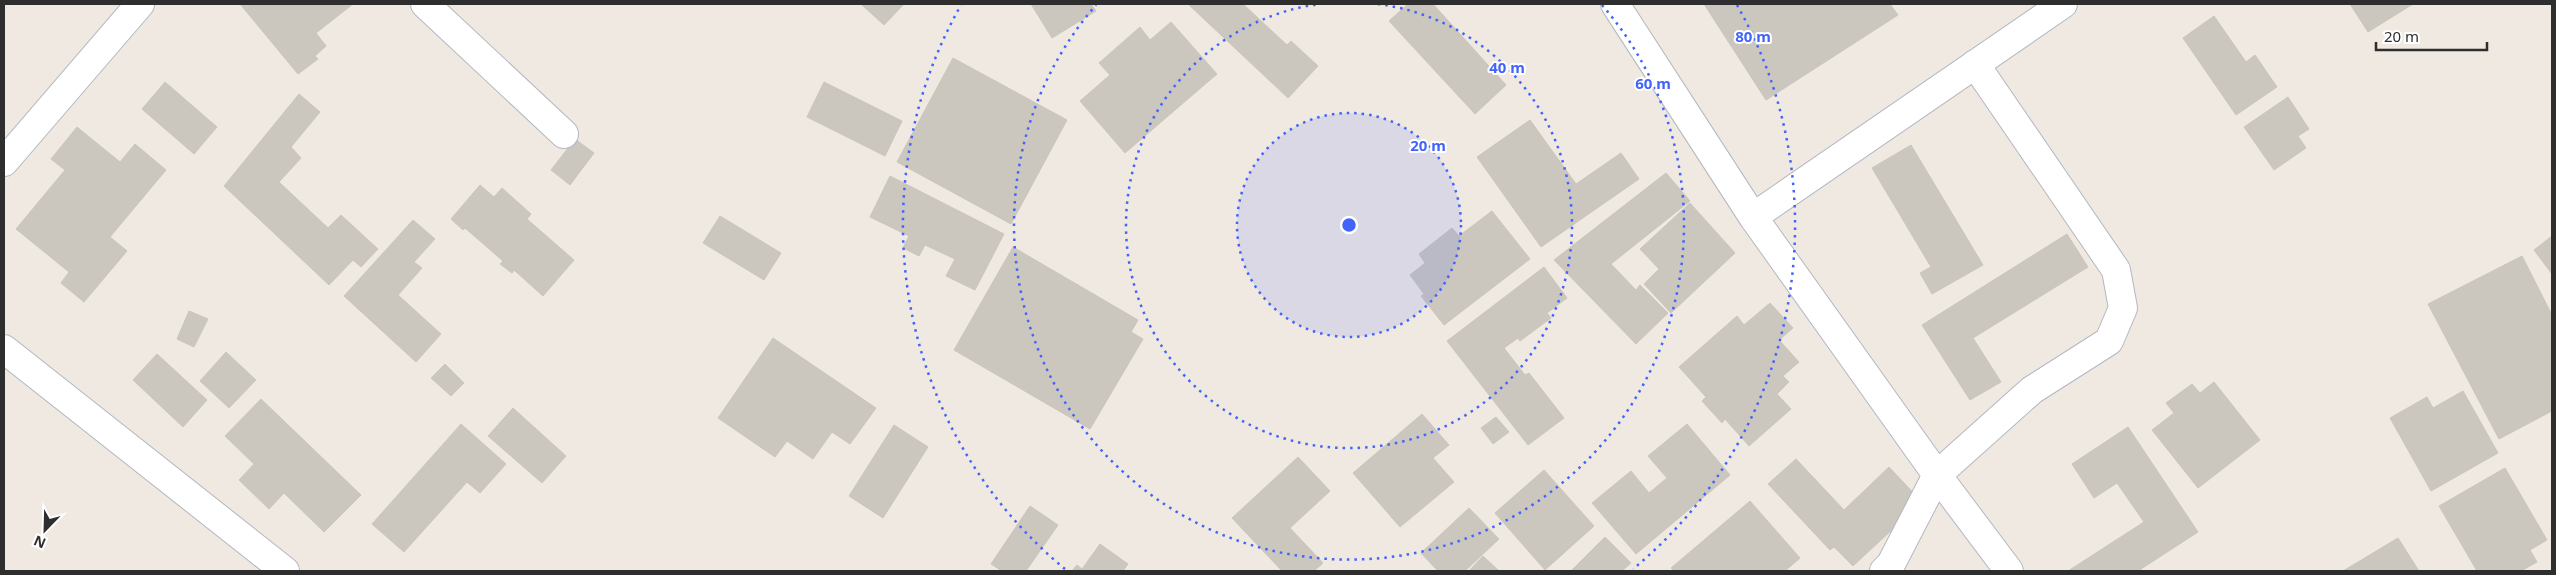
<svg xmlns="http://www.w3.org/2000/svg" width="2556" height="575" font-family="'Noto Sans',sans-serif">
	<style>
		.building { fill: #cbc7bf; stroke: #cbc5ba; fill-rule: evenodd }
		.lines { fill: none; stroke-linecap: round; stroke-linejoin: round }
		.street-casing { stroke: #b4b7c1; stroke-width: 30 }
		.street { stroke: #fff; stroke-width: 28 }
		.ring { fill: none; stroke: #4264fb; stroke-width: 2.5; stroke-dasharray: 2.5 5 }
		.centre { fill: #4264fb; stroke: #fff; stroke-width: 2.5 }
		.ring-label { font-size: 15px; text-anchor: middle; font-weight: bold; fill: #4264fb; stroke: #fff; stroke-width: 4; stroke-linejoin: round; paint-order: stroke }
	</style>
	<rect width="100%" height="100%" fill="#efe9e1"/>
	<!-- building -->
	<path class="building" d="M240,4h113l-37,29 10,13 -11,10 3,3 -20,15z
		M861,4h43l-20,21z
		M1031,4h60l5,7 -44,27z
		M1188,4h55l44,41 4,-4 27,25 -30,32z
		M1408,4h25l73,81 -31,29 -86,-93z
		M1704,4h60l14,22 35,-22h77l8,11 -132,85z
		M1764,4h49l-35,22z
		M2350,4h63l-45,28z
		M2214,16l32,46 9,-7 22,32 -41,28 -53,-77z
		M1171,22l46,52 -92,79 -45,-52 30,-26 -11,-12 41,-36 10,13z
		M953,58l114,62 -56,104 -114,-62zM965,123l42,22 -13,24 -41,-22z
		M165,82l52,45 -23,27 -52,-45z
		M824,82l78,39 -17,35 -78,-39z
		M299,94l21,18 -29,35 10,11 -22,24 49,46 13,-13 37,34 -17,18 -8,-7 -24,25 -105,-99z
		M2288,97l21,32 -11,7 8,12 -32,22 -30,-43z
		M1530,120l46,64 45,-31 18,26 -98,68 -64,-90z
		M965,123l42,22 -13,24 -41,-22z
		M77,127l43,35 15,-18 31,26 -56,67 17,14 -43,51 -23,-19 8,-11 -53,-43 49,-59 -14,-11z
		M575,139l19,14 -24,32 -19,-15z
		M1911,145l72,120 -51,29 -12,-21 11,-6 -59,-99z
		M1666,173l24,28 -79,63 25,26 4,-5 28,28 -32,31 -82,-84z
		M890,176l114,58 -29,56 -29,-14 9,-17 -30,-14 -6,11 -16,-8 6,-12 -39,-19z
		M480,185l14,12 8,-9 29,26 -4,5 47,41 -31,36 -29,-26 -2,3 -12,-9 3,-3 -38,-33 -2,2 -12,-11z
		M1690,203l45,50 -64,60 -27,-29 15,-15 -19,-20z
		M1492,211l38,48 -86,66 -23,-29 3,-2 -14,-19 15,-12 -6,-9 33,-26 7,8z
		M720,216l61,37 -17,27 -61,-37z
		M413,220l22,19 -21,23 8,6 -24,27 43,39 -25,28 -72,-66z
		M2067,234l21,33 -115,71 28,44 -31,18 -48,-75z
		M2552,236v38l-18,-24z
		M1013,247l125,73 -7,12 12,7 -53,90 -136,-79zM1027,301l58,34 -20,34 -58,-33z
		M2522,256l30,59v96l-53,28 -71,-135z
		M1544,267l23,31 -20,15 4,5 -31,23 -2,-3 -14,10 21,27 4,-2 35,45 -36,27 -81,-104z
		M1027,301l58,34 -20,34 -58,-33z
		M1770,303l23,25 -14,12 20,22 -16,14 6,6 -12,12 14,15 -42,37 -24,-27 -3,4 -20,-22 4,-4 -27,-30 58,-51 7,9z
		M189,311l19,8 -14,28 -17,-8z
		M773,338l103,70 -26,36 -18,-12 -19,27 -26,-18 -12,16 -57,-39z
		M226,352l30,28 -27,28 -29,-27z
		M157,354l50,46 -24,27 -50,-47z
		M445,364l19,19 -13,13 -20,-18z
		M2214,382l46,58 -62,48 -46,-58 22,-17 -8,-10 26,-19 8,9z
		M2463,391l35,62 -67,38 -41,-73 37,-21 6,11z
		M261,399l100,96 -37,37 -40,-39 -15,16 -30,-29 15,-16 -29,-28z
		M513,408l53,48 -24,27 -54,-47z
		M1422,414l27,31 -16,13 21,24 -54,45 -47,-54z
		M1496,417l13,15 -16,12 -12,-16z
		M461,424l45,40 -26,29 -13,-11 -63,70 -32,-28z
		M1687,424l43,51 -94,79 -44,-51 39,-32 18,22 18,-15 -19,-22z
		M894,425l34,22 -45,71 -34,-22z
		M2128,427l70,105 -60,39h-70l76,-49 -27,-39 -23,15 -22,-34z
		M1298,457l32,34 -40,37 33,35 -9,8h-32l-50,-53z
		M1796,459l48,51 45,-43 33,35 -69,64 -19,-19 -4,3 -62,-66z
		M2505,468l42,72 -17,10 7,12 -16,9h-23l-1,-2 -5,2h-15l-38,-65z
		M1544,470l50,56 -49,44 -50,-57z
		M1750,501l50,57 -15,13h-111l-3,-3z
		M1030,506l28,19 -32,46h-24l-11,-7z
		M1469,508l30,31 -34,32h-27l-17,-18z
		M1605,537l26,26 -9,8h-51z
		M2398,538l21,33h-76z
		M1100,544l28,20 -5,7h-51l5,-6 5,4z
		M1483,556l16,15h-30z"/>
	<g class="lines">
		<!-- street casing -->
		<g class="street-casing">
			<path id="street" d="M425,4l139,130
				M1615,4l138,213 184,258 72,96
				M4,162l136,-158
				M1753,217l310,-213
				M4,349l281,222
				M1884,571l7,-7 46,-89 95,-85 77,-49 14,-33 -7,-38 -141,-206"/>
		</g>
		<!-- street -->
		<use href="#street" class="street"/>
	</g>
	<!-- distance rings -->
	<circle cx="1349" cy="225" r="112" fill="#4264fb" fill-opacity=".12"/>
	<g class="ring">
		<circle cx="1349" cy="225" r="112"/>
		<path d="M1378 4A223 223 0 1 1 1320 4"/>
		<path d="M1602 5A335 335 0 1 1 1096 5"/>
		<path d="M1065 569A446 446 0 0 1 961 5M1737 5A446 446 0 0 1 1633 569"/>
	</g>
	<circle cx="1349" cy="225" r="8" class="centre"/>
	<g class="ring-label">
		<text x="1753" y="42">80 m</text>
		<text x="1507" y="73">40 m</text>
		<text x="1653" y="89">60 m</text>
		<text x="1428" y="151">20 m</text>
	</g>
	<!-- border -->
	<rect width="2556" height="575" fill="none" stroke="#2e2e2e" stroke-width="10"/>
	<!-- north arrow -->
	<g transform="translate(45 530) rotate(203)" stroke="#ffffff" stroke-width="4" paint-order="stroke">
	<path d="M0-4L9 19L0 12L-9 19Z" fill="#2e2e2e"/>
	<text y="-8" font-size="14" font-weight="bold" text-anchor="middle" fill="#2e2e2e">N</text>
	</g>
	<!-- scale -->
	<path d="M2376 42v8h111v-8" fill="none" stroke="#2e2e2e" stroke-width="2.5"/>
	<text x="2384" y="42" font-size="15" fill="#2e2e2e" stroke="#ffffff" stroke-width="4" paint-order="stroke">20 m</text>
</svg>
